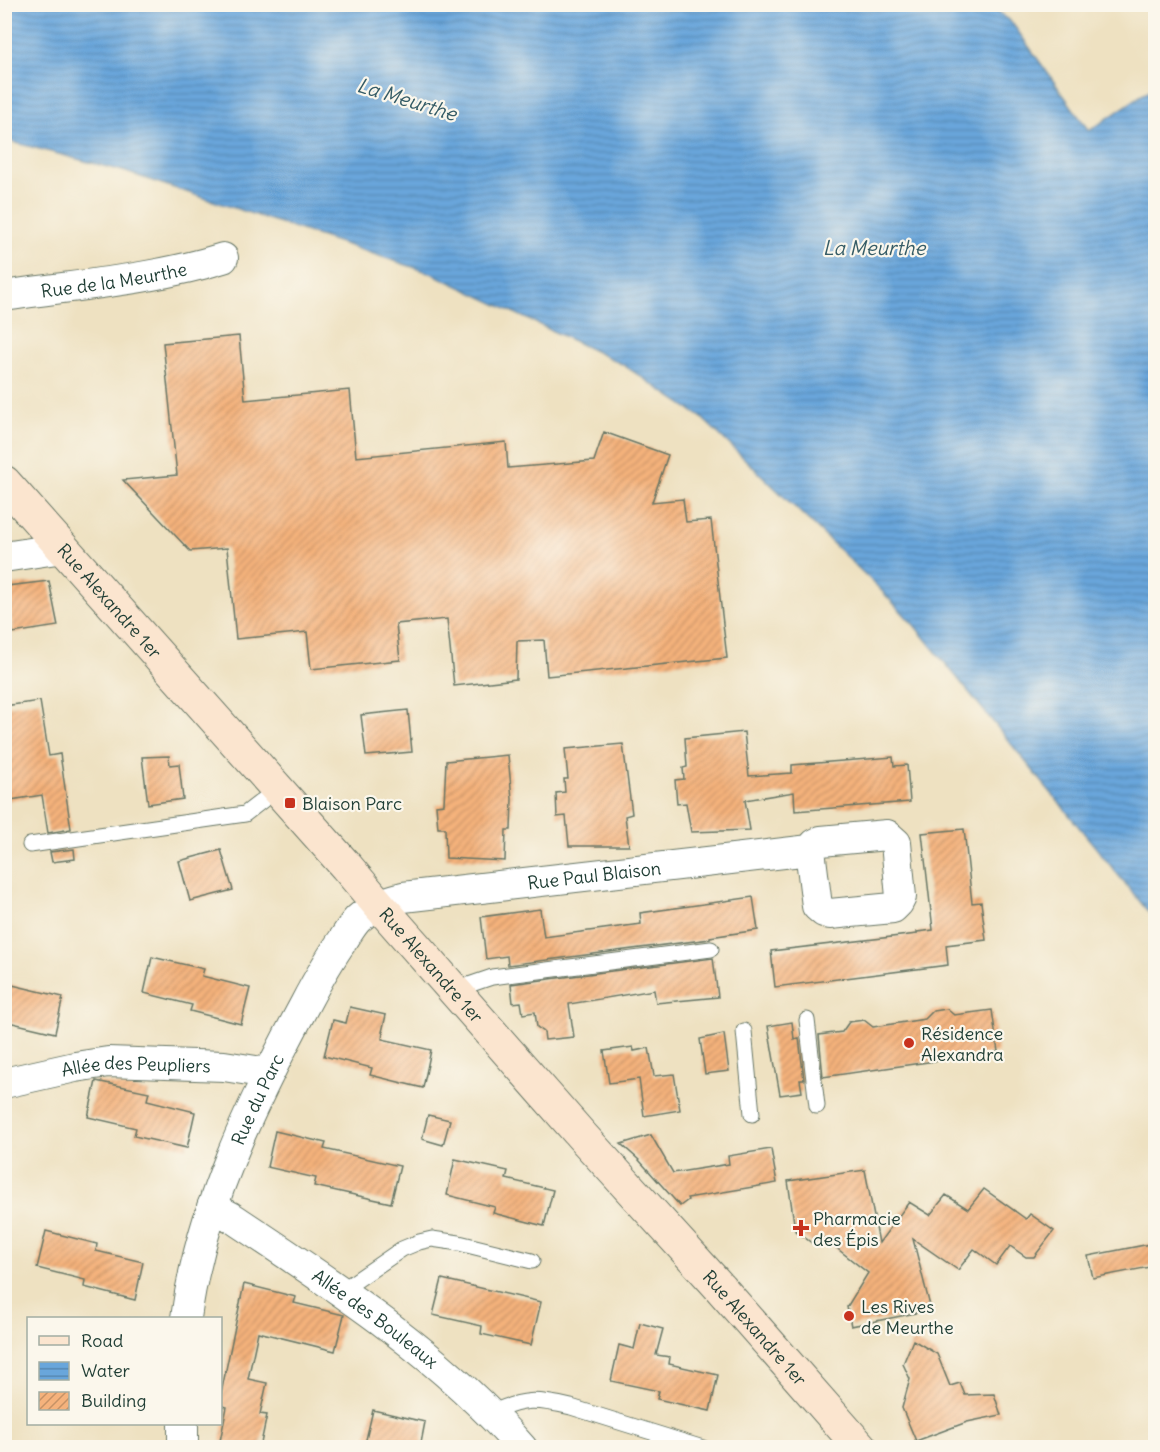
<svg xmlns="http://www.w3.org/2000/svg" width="1160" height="1452" font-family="Delius,sans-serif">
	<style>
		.water { fill: url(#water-rules); stroke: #447288; stroke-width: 1.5 }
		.building { fill: url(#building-hatch) }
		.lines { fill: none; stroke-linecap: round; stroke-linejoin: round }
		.lane-casing { stroke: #677665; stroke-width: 17 }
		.street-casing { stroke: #677665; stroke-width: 32 }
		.secondary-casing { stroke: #677665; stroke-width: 35 }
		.lane { stroke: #fff; stroke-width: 15 }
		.street { stroke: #fff; stroke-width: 30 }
		.secondary { stroke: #fbe5cf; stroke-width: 33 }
		.poi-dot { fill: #c8321e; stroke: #fbf7ec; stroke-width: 2 }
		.labels { text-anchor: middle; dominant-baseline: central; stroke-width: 4.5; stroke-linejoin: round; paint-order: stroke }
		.street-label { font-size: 18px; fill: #1f3d34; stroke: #fbf7ec }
		.poi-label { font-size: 18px; fill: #1f3d34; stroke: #fbf7ec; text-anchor: start }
		.water-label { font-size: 20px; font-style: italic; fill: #355c66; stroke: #fbf7ec }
	</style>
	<defs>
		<pattern id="water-rules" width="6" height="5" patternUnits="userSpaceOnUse" patternTransform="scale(1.5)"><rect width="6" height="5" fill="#69a6db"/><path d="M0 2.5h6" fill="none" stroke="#5688b2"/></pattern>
		<pattern id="building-hatch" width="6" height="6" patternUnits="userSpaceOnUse" patternTransform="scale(1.5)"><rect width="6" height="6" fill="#f5b27c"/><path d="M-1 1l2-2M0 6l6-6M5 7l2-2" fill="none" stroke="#c69266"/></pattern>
	</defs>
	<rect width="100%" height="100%" fill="#fbf7ec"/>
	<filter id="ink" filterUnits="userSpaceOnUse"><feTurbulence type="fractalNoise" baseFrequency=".0167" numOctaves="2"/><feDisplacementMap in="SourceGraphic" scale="12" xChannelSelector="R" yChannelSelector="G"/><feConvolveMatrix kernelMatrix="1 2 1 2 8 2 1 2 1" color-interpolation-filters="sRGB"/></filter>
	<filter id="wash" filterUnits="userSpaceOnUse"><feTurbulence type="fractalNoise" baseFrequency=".008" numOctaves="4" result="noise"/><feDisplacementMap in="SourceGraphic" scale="24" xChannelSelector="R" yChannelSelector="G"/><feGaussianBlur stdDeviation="1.35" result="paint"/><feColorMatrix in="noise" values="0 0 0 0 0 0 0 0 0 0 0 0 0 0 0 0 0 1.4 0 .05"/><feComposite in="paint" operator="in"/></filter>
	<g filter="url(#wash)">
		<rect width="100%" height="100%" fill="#eee1c1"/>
		<!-- water -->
		<path class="water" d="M4,5h986l22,18 77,108 66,-45v834l-241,-295 -37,-39 -176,-169 -79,-53 -191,-91 -308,-102 -118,-31z"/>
		<g id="blocks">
			<!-- building -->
			<path class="building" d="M239,336l6,64 105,-10 6,67 150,-15 2,26 86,-7 10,-29 64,23 -16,47 31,-3 3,23 25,-2 16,138 -180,18 -3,-36 -27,1 -1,38 -62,7 -7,-67 -51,5 4,36 -89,9 -4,-37 -71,7 -9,-91 -37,3 -67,-71 54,-5 -14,-132z
				M49,581l9,45 -45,7 -6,-47z
				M40,701l9,55 11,-2 11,75 -23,4 -6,-38 -38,6v-95z
				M408,710l4,42 -46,4 -5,-41z
				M744,732l5,44 43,-3v-8l101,-8 1,9 13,-1 3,37 -115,9 -1,-19 -49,8 5,30 -59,2 -5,-29 -9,1 -2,-24 9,-1 -1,-11 4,-1 -2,-29z
				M623,744l9,70 -7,2 4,30h-60l-3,-30 -9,1 -1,-24 9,-1 -1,-13h4l-3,-30z
				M508,755l4,44 -1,31h-5l-1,31 -59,-3 -1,-30h-7l-2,-23 8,-1 2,-43z
				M169,756l1,9 9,-1 4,35 -35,5 -6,-47z
				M964,829l8,74 9,-1 5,38 -40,5 2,20 -173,22 -4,-36 146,-17v-2l16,-2 -11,-97z
				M74,849l1,10 -23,3 -2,-10z
				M221,850l12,40 -43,11 -11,-40z
				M753,897l5,33 -48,7v2l-202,26 -1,-9 -21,3 -5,-42 59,-8 4,28 97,-13 -1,-11z
				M152,957l52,12 -2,7 48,12 -9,36 -51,-13 2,-6 -48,-12z
				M713,958l5,39 -62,6 -2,-13 -85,14 5,33 -29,3 -1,-8 -7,-5 -2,-15 -12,2 -2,-12 -8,1 -2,-19z
				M4,983l59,14 -8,36 -51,-12z
				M350,1007l36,8 -4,17h1l-1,7 49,11 -8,38 -53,-13 2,-7 -48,-12 9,-36 13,3z
				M947,1009l7,6 38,-5 6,42 -175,25 -4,-42 23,-3 7,-10 15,-2 9,7 52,-8 8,-8z
				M792,1022l2,17 5,-1 5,42h-4l2,12 -22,3 -12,-69z
				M724,1034l5,37 -24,3 -5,-35z
				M633,1047l1,4 15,-3 5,28 20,-2 6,36 -36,6 -5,-37 -30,4 -5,-32z
				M96,1081l53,11 -2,8 48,12 -8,36 -53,-12 2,-8 -48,-11z
				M428,1115l22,5 -7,25 -21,-6z
				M275,1131l51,12 -2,6 76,17 -9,37 -77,-17 2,-8 -49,-11z
				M651,1135l22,38 56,-9 -1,-8 43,-7 6,34 -90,15 1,2 -8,6 -41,-46 -18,-16z
				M455,1159l53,12 -2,8 47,11 -9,36 -51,-13 2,-6 -48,-12z
				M865,1170l14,73 30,-41 21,13 16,-20 22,14 16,-20 42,30 4,-5 24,17 -20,26h-8l-16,-11 -14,19 -22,-16 -16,21 -45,-31 18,71 -80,16 -4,-19 21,-34 -48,-38 -7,9 -18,-14 -7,-49z
				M46,1231l51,13 -1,7 47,11 -8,38 -51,-13 1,-7 -48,-12z
				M1155,1243v23l-62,12 -5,-22z
				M442,1279l99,23 -10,43 -50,-11 1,-8 -49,-11z
				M244,1284l52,13 -2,6 50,12 -9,36 -77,-19 -10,47 19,4 -7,31 7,1 -7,33h-8l-32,-7 7,-34 -7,-2v-7z
				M640,1323l23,6 -7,26 14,2 -1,7 49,11 -8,36 -53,-12 2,-8 -48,-10 8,-36 15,4z
				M913,1340l24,14 13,32 10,-3 5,12 29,-1 7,21 -34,7 -51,19 -14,-33 8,-29 -7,-15z
				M373,1410l52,12 -5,26h-56z"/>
		</g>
	</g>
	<g filter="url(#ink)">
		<use href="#blocks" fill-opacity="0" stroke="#677665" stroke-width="1.5"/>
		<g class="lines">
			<!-- lane casing -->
			<g class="lane-casing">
				<path id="lane" d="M30,845l215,-31 32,-25
					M454,990l38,-13 219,-28
					M807,1020l10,86
					M744,1031l8,83
					M341,1291l61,-42 17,-7 13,-3 27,4 73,18
					M491,1413c33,-15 45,-14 80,-6l132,41"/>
			</g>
			<!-- street casing -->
			<g class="street-casing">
				<g id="street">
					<path id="s1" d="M4,296c72,-11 149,-16 219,-38"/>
					<path d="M4,557l59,-9"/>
					<path id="s2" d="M4,1083l71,-16 33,-5 116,4 44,7"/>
					<path id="s3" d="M212,1207l19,10c104,69 209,137 291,231"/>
					<path id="s4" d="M186,1318c15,-112 66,-215 119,-314 12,-23 25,-46 40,-67 4,-6 8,-13 13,-18 15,-13 26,-17 45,-22l407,-47 5,-6 6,-3 66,-6 9,8 5,54 -3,6 -5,5 -63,6 -6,-2 -7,-6 -7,-56"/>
					<path d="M183,1448v-24"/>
				</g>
			</g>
			<!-- secondary casing -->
			<g class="secondary-casing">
				<g id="secondary">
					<path id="s5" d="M4,482l342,384 32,38 204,232 134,147 145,165"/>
				</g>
			</g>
			<!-- lane -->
			<use href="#lane" class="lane"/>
			<!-- street -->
			<use href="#street" class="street"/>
			<!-- secondary -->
			<use href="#secondary" class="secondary"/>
		</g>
	</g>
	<!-- markers -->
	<g class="poi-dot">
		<rect x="284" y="797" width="12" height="12" rx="3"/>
		<circle cx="909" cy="1043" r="6"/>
		<path d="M798 1219h6v6h6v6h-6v6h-6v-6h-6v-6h6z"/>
		<circle cx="849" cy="1316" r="6"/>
	</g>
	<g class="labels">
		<!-- street labels -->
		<g class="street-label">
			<text stroke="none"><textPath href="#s1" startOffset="111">Rue de la Meurthe</textPath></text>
			<text stroke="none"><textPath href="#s5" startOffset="159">Rue Alexandre 1er</textPath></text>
			<text stroke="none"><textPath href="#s4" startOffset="681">Rue Paul Blaison</textPath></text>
			<text stroke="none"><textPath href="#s5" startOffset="645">Rue Alexandre 1er</textPath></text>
			<text stroke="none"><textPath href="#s2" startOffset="134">Allée des Peupliers</textPath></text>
			<text stroke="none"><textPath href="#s4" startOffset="231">Rue du Parc</textPath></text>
			<text stroke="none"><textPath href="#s3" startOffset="198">Allée des Bouleaux</textPath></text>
			<text stroke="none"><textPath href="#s5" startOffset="1131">Rue Alexandre 1er</textPath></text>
		</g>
		<!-- poi labels -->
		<g class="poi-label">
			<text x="302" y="803">Blaison Parc</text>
			<text x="921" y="1033">Résidence<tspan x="921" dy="21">Alexandra</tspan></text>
			<text x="813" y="1218">Pharmacie<tspan x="813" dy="21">des Épis</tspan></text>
			<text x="861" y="1306">Les Rives<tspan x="861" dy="21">de Meurthe</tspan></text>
		</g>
		<!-- water labels -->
		<g class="water-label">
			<text transform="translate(407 99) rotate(17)">La Meurthe</text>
			<text x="874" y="247">La Meurthe</text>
		</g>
	</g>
	<!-- margin -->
	<rect width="1160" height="1452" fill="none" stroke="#fbf7ec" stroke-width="24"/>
	<!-- legend -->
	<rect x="27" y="1317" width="195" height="108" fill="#fbf7ec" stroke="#a3ada2" stroke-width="1.5"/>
	<rect x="39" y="1336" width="30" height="9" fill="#fbe5cf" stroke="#a3ada2" stroke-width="1.5"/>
	<text x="81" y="1347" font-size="18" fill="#1f3d34">Road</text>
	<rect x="39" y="1362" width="30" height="18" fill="url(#water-rules)" stroke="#a3ada2" stroke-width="1.5"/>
	<text x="81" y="1377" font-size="18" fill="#1f3d34">Water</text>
	<rect x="39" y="1392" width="30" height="18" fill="url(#building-hatch)" stroke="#a3ada2" stroke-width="1.5"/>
	<text x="81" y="1407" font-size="18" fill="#1f3d34">Building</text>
</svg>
